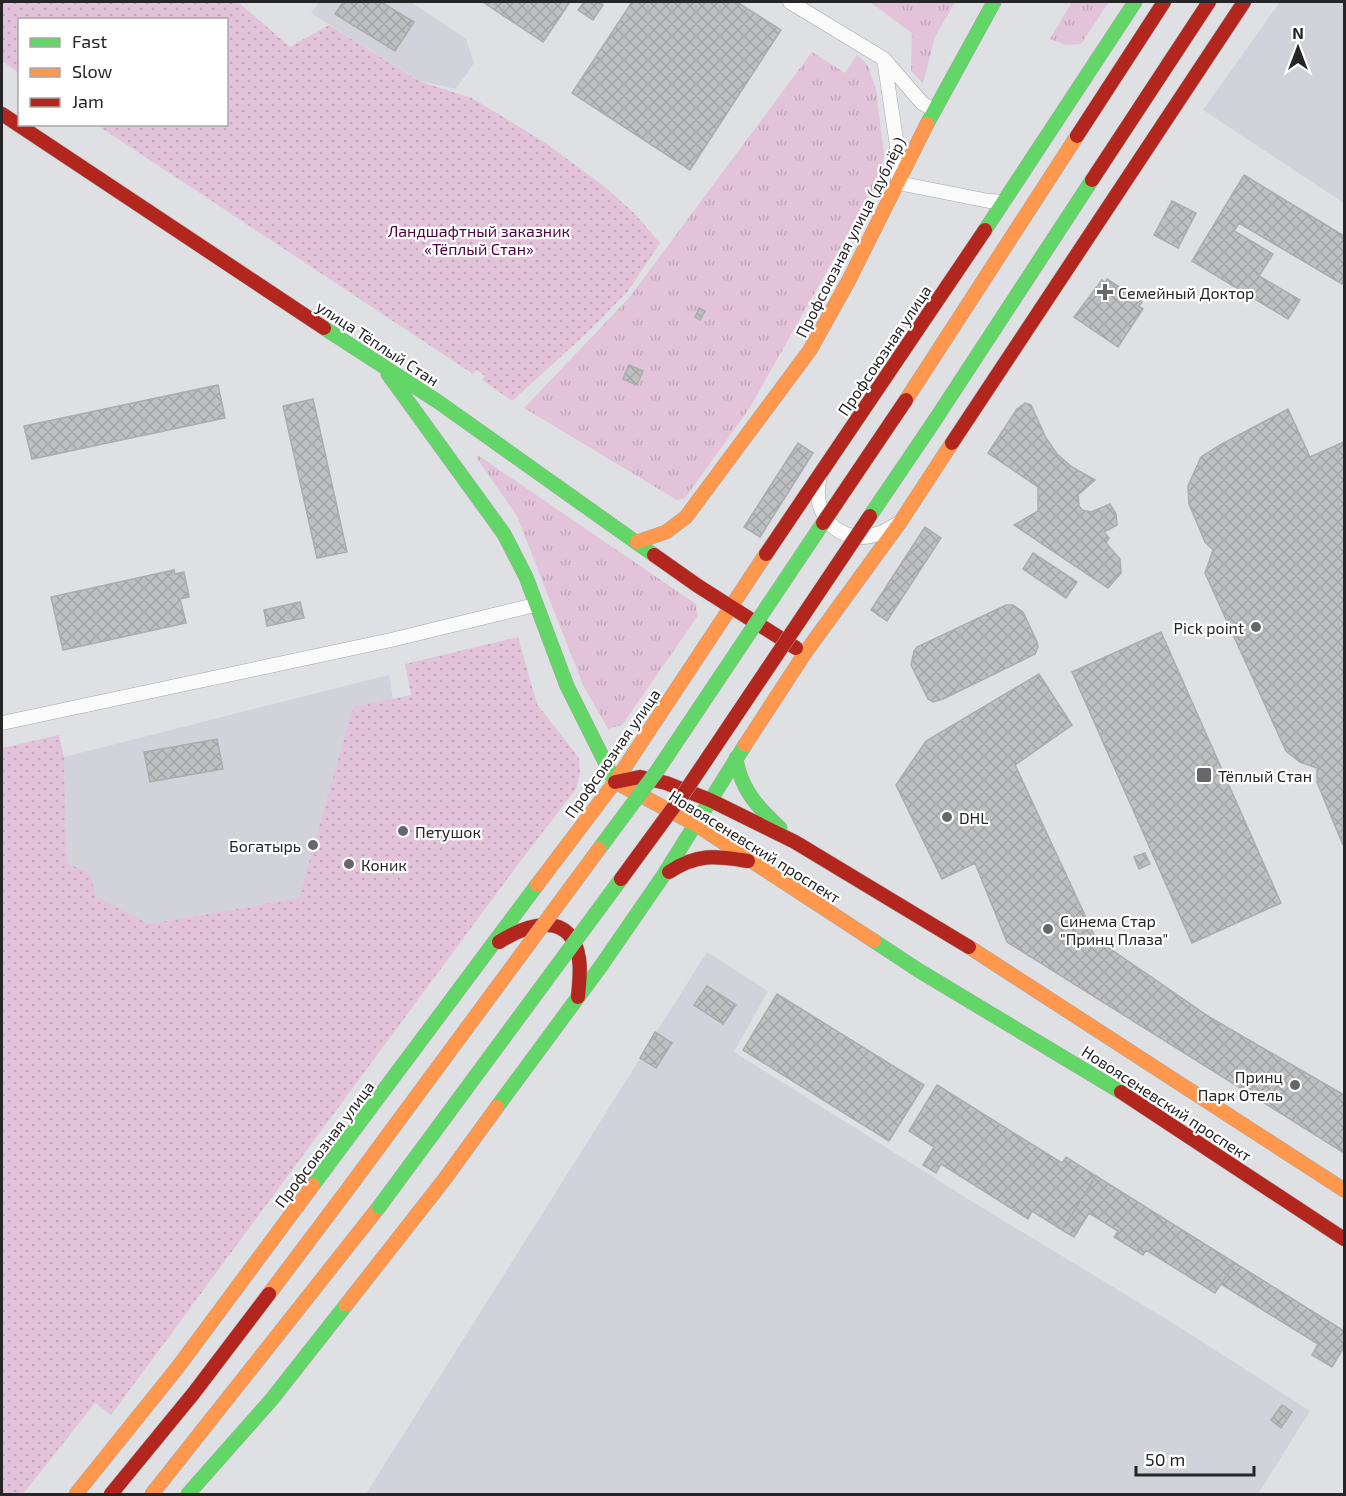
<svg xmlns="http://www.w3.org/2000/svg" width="1346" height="1496" font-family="'Exo 2',sans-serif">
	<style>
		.built { fill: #d1d2da }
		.grass { fill: url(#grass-tufts) }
		.park { fill: url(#park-dots) }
		.building { fill: url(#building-cross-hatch); stroke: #abacae; stroke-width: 1.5 }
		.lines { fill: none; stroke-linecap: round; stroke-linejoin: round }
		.street-casing { stroke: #a6a7a9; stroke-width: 15 }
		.fast-casing { stroke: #a6a7a9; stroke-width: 15 }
		.slow-casing { stroke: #a6a7a9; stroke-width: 15 }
		.jam-casing { stroke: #a6a7a9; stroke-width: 15 }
		.street { stroke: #fafafb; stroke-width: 14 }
		.fast { stroke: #63d668; stroke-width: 14 }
		.slow { stroke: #ff974d; stroke-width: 14 }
		.jam { stroke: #b3261e; stroke-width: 14 }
		.fast-bridge-casing { stroke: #a6a7a9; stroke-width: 15; stroke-linecap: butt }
		.slow-bridge-casing { stroke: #a6a7a9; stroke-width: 15; stroke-linecap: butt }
		.jam-bridge-casing { stroke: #a6a7a9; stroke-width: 15; stroke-linecap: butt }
		.fast-bridge { stroke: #63d668; stroke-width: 14 }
		.slow-bridge { stroke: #ff974d; stroke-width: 14 }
		.jam-bridge { stroke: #b3261e; stroke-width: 14 }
		.poi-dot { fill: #676769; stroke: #fff; stroke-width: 2 }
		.labels { text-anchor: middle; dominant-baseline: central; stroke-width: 4.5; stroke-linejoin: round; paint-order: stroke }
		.park-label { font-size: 16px; fill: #4e003f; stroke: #fff }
		.street-label { font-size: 16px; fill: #262628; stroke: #fff }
		.poi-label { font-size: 16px; fill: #262628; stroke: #fff; text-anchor: start }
	</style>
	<defs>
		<pattern id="grass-tufts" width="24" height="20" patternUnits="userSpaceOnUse" patternTransform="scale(1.5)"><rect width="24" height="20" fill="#e2c3da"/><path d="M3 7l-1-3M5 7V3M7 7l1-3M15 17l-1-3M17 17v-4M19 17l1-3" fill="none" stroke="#c2a7bb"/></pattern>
		<pattern id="park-dots" width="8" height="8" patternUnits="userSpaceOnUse" patternTransform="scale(1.5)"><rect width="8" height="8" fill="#e2c3da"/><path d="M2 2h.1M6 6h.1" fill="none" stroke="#c2a7bb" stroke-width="1.8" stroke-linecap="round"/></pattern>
		<pattern id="building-cross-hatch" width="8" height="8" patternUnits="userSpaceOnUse" patternTransform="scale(1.5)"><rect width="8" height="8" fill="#bebfc1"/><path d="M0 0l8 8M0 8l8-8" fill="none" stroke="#a3a4a6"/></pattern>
	</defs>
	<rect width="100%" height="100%" fill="#dfe0e3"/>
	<!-- built -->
	<path class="built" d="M319,2h92l55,37 8,24 -18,26 -36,-8 -109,-68z
		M1280,2h64v201l-141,-93z
		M389,675l4,24 -40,9 -53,190 -151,26 -55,-28 -3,-22 -24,-11 -3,-106z
		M707,952l61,39 -34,61 242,152 200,121 134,86 -52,83h-892z"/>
	<!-- grass -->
	<path class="grass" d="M870,2h85l-20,35 -12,46 -12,-12 1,-38z
		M1072,2h37l-28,42 -15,1 -16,-6z
		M812,52l33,21 12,-18 10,9 9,25 8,66 -5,24 -130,230 -64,89 -8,2 -153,-92 105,-110z
		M479,456l217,148 1,13 -75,108 -14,4 -25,-44 -66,-169 -41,-59z"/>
	<!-- park -->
	<path class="park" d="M2,2h236l52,45 39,-22 92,57 51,16 72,44 61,45 30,27 25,29 -32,48 -39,40 -77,70 -30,-21 3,-4 -9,-6 -3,4 -376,-249 129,-1v-104h-206l-1,53 -17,-12z
		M518,637l19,67 42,54 1,14 -4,17 -57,74 -408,552 -16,-12 -72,91h-21v-746l57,-13 5,22 3,106 24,11 4,22 54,28 150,-26 54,-191 58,-12 -6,-31z"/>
	<!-- building -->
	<path class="building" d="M343,2h38l33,20 -19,29 -60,-37z
		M483,2h87l-27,40z
		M584,2h14l5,3 -10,15 -15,-10z
		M632,2h105l44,28 -91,140 -118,-77z
		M1244,175l100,61v43l-2,5 -103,-61 -5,8 39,23 -14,22 41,24 -12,19 -96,-58z
		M1172,201l24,12 -18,35 -24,-13z
		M1107,279l35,23 -3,4 4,3 -25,38 -44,-30 28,-37 3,3z
		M699,308l6,3 -5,9 -5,-3z
		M629,365l14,6 -6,14 -14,-6z
		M218,385l7,33 -193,41 -8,-33z
		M313,399l34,153 -30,6 -34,-152z
		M1025,403l6,2 15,33 11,16 15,13 23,13 -17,15 1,11 3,4 9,2 19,-8 6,10 1,11 -13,7 5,6 -3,5 14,16 1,14 -13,15 -94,-63 24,-14v-24l-50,-34 29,-44z
		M1288,409l22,48 34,-15 -1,403 -26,-63v-14l-17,-6 -14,-11 -81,-178 8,-23 -8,-8 -16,-38 -1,-18 13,-29 19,-12z
		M798,443l15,10 -53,84 -16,-10z
		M925,527l16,11 -54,83 -16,-11z
		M1033,553l44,29 -11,16 -43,-29z
		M174,570l1,4 9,-2 5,25 -9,2 6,24 -123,27 -12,-53z
		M300,602l4,16 -37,8 -3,-16z
		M1006,605h7l10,7 14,30 1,5 -3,7 -92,45 -10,3 -5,-3 -17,-34 3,-14 3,-4z
		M1161,632l120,271 -89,40 -120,-271z
		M1039,674l33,51 -57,40 81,174 115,79 133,77v58l-337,-211 -32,-79 -33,16 -46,-94 30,-44z
		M217,739l6,30 -73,13 -6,-30z
		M1145,853l5,11 -11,5 -5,-12z
		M707,986l29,19 -13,19 -29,-19z
		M777,994l147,91 -35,56 -146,-91z
		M655,1032l17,11 -16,25 -16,-10z
		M937,1085l125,78 4,-6 30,19 -34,54 -30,-19 -4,8 -87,-55 -5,9 -13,-8 11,-18 -25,-16z
		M1096,1176l139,87 -20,30 -69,-43 -3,5 -29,-18 4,-6 -29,-18 -15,24 -12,-7z
		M1235,1263l109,68v16l-12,20 -20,-12 6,-11 -97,-60z
		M1282,1405l10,7 -11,16 -10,-8z"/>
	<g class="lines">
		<!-- street casing -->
		<g class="street-casing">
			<path id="street" d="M790,2l94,57 38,44 12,7
				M884,59l13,87 1,37 91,18 15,1
				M820,476c-8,30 8,60 42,61 13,0 25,-7 35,-13
				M2,723l389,-83 144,-35"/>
		</g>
		<!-- fast casing -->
		<g class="fast-casing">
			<path id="fast" d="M927,124l67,-122
				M985,230l150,-228
				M324,328l113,73 217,154
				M388,374l116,160 22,43 41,109 48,96
				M935,420l157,-240
				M736,758c4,30 22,50 44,70
				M874,941l44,29 203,122
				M497,1107l104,-141 62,-90 82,-131
				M313,1185l224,-300
				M188,1494l84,-95 74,-94"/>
		</g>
		<!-- slow casing -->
		<g class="slow-casing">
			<path id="slow" d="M906,400l171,-264
				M637,542l29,-10 20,-15 124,-167 39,-70 78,-156
				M745,745l60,-92 96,-132 51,-78
				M615,782l80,42 179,117
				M537,885l78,-103 151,-228
				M969,947l375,243
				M269,1294l82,-109
				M346,1305l98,-125 53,-73
				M76,1494l102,-127 135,-182
				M152,1494l227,-287"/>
		</g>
		<!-- jam casing -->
		<g class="jam-casing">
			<path id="jam" d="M2,114l322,214
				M1077,136l87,-134
				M1092,180l117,-178
				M952,443l292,-441
				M766,554l219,-324
				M654,555l44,31 98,62
				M615,782l25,-5 26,6 44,17 85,42 174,105
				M669,872c29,-19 46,-16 79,-11
				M499,942c30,-19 73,-32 80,17 2,12 0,26 -1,38
				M1121,1092l223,147
				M111,1494l82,-100 76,-100"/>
		</g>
		<!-- street -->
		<use href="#street" class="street"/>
		<!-- fast -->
		<use href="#fast" class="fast"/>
		<!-- slow -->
		<use href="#slow" class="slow"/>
		<!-- jam -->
		<use href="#jam" class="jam"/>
		<!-- fast-bridge casing -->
		<g class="fast-bridge-casing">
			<path id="fast-bridge" d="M870,516l65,-96
				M599,849l58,-78 166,-248
				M379,1207l242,-328"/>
		</g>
		<!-- slow-bridge casing -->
		<g class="slow-bridge-casing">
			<path id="slow-bridge" d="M351,1185l248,-336"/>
		</g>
		<!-- jam-bridge casing -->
		<g class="jam-bridge-casing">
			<path id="jam-bridge" d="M823,523l83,-123
				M621,879l63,-86 186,-277"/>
		</g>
		<!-- fast-bridge -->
		<use href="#fast-bridge" class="fast-bridge"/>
		<!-- slow-bridge -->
		<use href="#slow-bridge" class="slow-bridge"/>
		<!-- jam-bridge -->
		<use href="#jam-bridge" class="jam-bridge"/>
	</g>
	<!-- markers -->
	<g class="poi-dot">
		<path d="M1102 283h6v6h6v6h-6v6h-6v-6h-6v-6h6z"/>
		<circle cx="1256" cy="627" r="6"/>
		<rect x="1196" y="767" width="16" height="16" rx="3"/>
		<circle cx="947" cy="817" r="6"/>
		<circle cx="403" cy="831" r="6"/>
		<circle cx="313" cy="845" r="6"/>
		<circle cx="349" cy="864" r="6"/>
		<circle cx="1048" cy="929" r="6"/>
		<circle cx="1295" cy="1085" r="6"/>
	</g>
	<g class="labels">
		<!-- park labels -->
		<g class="park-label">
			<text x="479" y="230">Ландшафтный заказник<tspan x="479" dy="18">«Тёплый Стан»</tspan></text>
		</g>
		<!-- street labels -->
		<g class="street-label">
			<text transform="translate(850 237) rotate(-63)">Профсоюзная улица (дублёр)</text>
			<text transform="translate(378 343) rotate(33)">улица Тёплый Стан</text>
			<text transform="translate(884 350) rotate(-56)">Профсоюзная улица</text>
			<text transform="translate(612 753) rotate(-55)">Профсоюзная улица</text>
			<text transform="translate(755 846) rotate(32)">Новоясеневский проспект</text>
			<text transform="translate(1167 1103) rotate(33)">Новоясеневский проспект</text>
			<text transform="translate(324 1144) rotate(-53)">Профсоюзная улица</text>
		</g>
		<!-- poi labels -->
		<g class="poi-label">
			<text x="1118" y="292">Семейный Доктор</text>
			<text x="1244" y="627" text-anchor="end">Pick point</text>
			<text x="1218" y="775">Тёплый Стан</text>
			<text x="959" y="817">DHL</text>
			<text x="415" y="831">Петушок</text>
			<text x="301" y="845" text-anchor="end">Богатырь</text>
			<text x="361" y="864">Коник</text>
			<text x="1060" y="920">Синема Стар<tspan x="1060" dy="18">"Принц Плаза"</tspan></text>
			<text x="1283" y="1076" text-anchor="end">Принц<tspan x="1283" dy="18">Парк Отель</tspan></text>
		</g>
	</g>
	<!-- border -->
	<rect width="1346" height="1496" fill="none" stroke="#262628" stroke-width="6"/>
	<!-- legend -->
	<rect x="18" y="18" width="210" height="108" fill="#ffffff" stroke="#a8a8a9" stroke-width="1.5"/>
	<rect x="30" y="38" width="30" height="9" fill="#63d668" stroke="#a8a8a9" stroke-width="1.5"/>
	<text x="72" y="48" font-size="18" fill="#262628">Fast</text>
	<rect x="30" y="68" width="30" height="9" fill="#ff974d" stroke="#a8a8a9" stroke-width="1.5"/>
	<text x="72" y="78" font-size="18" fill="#262628">Slow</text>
	<rect x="30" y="98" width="30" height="9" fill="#b3261e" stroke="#a8a8a9" stroke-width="1.5"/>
	<text x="72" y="108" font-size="18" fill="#262628">Jam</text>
	<!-- north arrow -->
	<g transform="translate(1298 48)" stroke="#ffffff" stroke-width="4.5" paint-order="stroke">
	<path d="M0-4.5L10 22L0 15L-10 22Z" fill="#262628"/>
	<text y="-9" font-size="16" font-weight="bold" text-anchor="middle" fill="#262628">N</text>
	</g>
	<!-- scale -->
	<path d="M1136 1466v9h118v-9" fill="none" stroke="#262628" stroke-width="3"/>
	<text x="1145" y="1466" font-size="18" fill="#262628" stroke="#ffffff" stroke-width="4.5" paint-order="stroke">50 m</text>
</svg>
